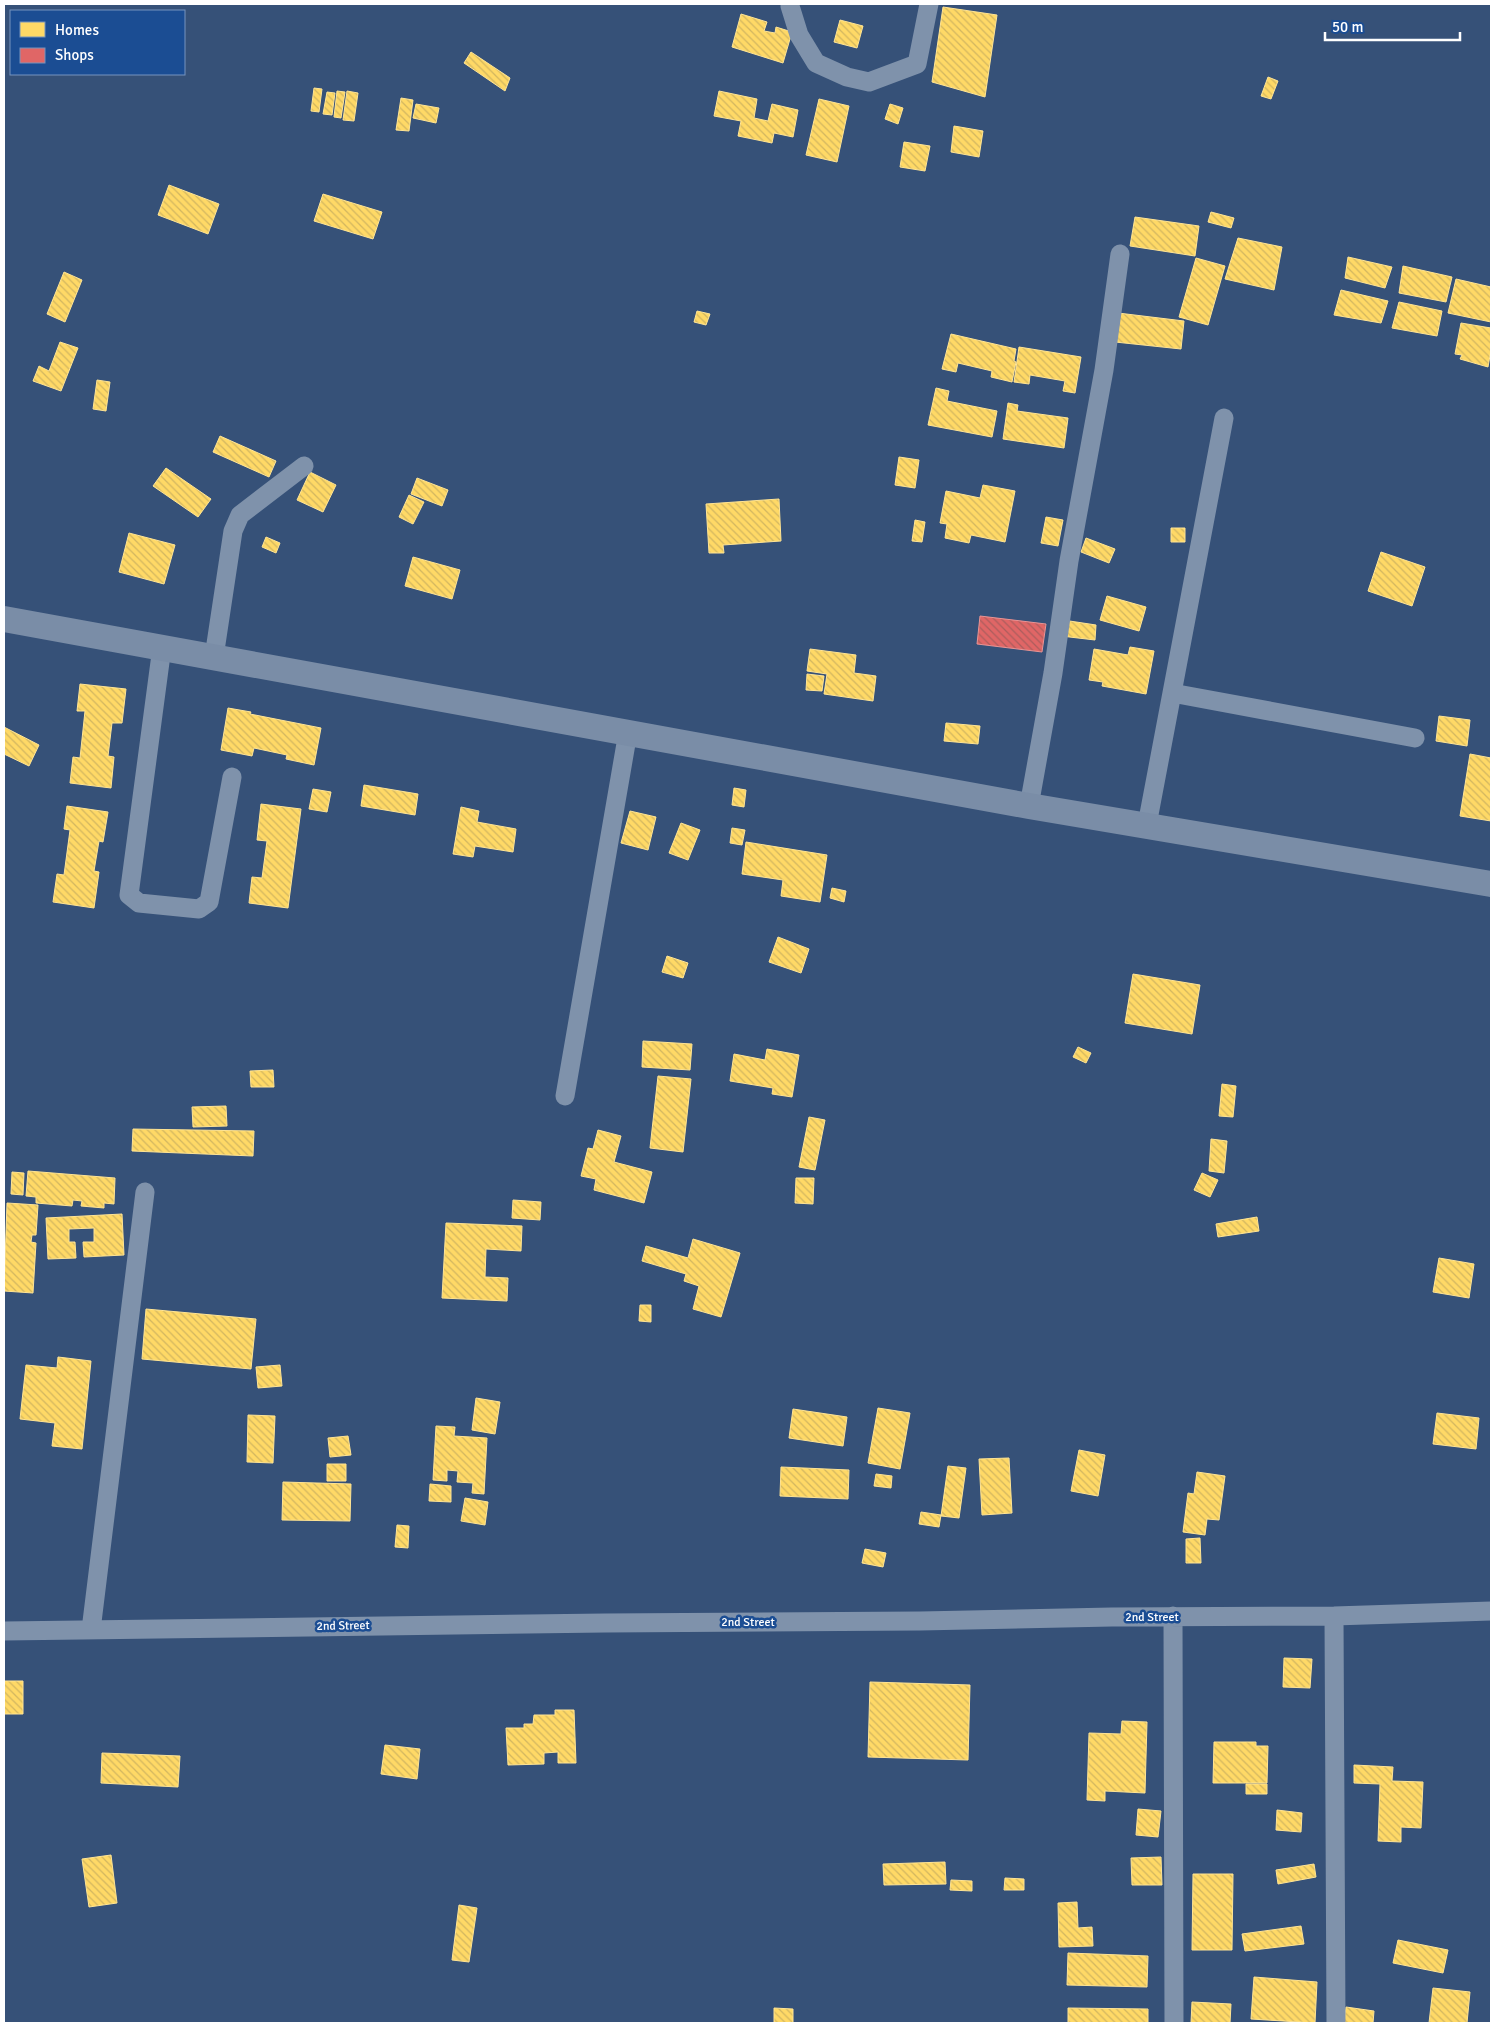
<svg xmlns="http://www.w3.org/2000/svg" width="1495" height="2027" font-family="Signika,sans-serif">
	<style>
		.homes { fill: url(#homes-back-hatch); stroke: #ffe494 }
		.shops { fill: url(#shops-back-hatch); stroke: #e99494 }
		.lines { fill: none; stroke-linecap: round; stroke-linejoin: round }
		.street { stroke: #7f92ab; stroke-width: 19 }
		.secondary { stroke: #7a8da7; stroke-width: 26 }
		.labels { text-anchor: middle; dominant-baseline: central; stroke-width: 5; stroke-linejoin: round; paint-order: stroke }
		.street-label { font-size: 12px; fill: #fff; stroke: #1b4d93 }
	</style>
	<defs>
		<pattern id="homes-back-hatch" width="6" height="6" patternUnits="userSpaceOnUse" patternTransform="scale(1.25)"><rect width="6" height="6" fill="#ffd966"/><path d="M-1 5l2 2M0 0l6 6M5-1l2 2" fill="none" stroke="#d2b660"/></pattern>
		<pattern id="shops-back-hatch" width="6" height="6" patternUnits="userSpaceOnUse" patternTransform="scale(1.25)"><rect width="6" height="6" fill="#e06666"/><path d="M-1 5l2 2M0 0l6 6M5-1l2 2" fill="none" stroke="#ac5d5d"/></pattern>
	</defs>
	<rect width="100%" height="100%" fill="#365178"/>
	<!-- homes -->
	<path class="homes" d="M943,7l54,8 -12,82 -53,-15z
		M741,14l26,8 -3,9 11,2 1,-6 16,5 -9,31 -51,-16z
		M840,20l23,6 -6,22 -23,-6z
		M471,52l39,26 -5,13 -41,-28z
		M1268,77l10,4 -7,18 -10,-3z
		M314,88l8,1 -3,23 -8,-1z
		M337,91l8,1 -4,26 -7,-1z
		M347,91l11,2 -4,28 -11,-1z
		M719,91l38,8 -3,19 14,3 4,-17 26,6 -5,27 -19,-4 -2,10 -34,-7 3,-15 -27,-5z
		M327,92l8,1 -3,22 -9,-1z
		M401,98l12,2 -4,31 -13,-1z
		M819,99l30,7 -12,56 -31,-7z
		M416,104l23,4 -3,15 -23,-5z
		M890,104l13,4 -5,16 -13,-5z
		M954,126l29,5 -4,26 -28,-5z
		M904,142l26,4 -5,25 -25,-4z
		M169,185l50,19 -11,30 -50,-19z
		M323,194l59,18 -9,27 -59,-18z
		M1211,212l23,6 -3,10 -23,-6z
		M1135,217l64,9 -4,30 -65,-10z
		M1238,238l44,9 -8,43 -49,-11z
		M1348,257l44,10 -7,21 -40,-10z
		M1196,258l29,8 -17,59 -29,-8z
		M1403,266l49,11 -6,25 -47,-9z
		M64,272l18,8 -17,42 -18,-8z
		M1456,279l35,8v35l-43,-9z
		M1341,290l47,11 -7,22 -47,-8z
		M1399,302l43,9 -5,25 -45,-8z
		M697,311l13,3 -4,11 -12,-3z
		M1118,313l66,8 -3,28 -66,-7z
		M1461,323l30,5v22l-3,17 -28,-8 2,-4 -7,-1z
		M951,334l65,15 -2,12 2,1 -4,20 -21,-5 1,-6 -34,-8 -2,9 -14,-3z
		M60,342l18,6 -17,43 -28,-10 6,-15 10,5z
		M1019,347l62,10 -6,36 -12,-2 2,-10 -35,-6 -1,9 -15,-2z
		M97,380l13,2 -4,29 -13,-2z
		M936,388l13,3 -2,10 50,10 -5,26 -64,-12z
		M1008,403l10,2 -1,6 51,7 -4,30 -61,-9z
		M220,436l56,25 -7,16 -56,-25z
		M899,457l20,3 -4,28 -20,-3z
		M166,468l45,31 -13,18 -45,-31z
		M310,472l26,13 -13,27 -26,-12z
		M417,478l31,12 -6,16 -31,-12z
		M983,485l32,6 -10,51 -34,-7 -2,8 -24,-5 2,-14 -7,-1 6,-32 34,7z
		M409,495l15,7 -11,22 -14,-7z
		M779,499l2,42 -58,4 1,8h-15l-3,-49z
		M1046,517l17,3 -5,26 -17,-3z
		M915,520l10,2 -3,20 -10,-1z
		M1171,528h14v14h-14z
		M129,533l46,12 -11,39 -45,-12z
		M266,537l14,6 -4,10 -14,-6z
		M1086,538l29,11 -6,14 -28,-11z
		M1381,552l44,15 -13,39 -44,-15z
		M413,557l47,13 -8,29 -47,-13z
		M1107,596l39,11 -7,24 -39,-11z
		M1063,620l33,5 -1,15 -34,-4z
		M1130,647l24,4 -8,43 -44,-8 1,-4 -14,-2 5,-31 34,6z
		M810,649l46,6 -2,18 22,3 -3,25 -49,-7 3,-20 -20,-3z
		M807,674l17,2 -2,15 -16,-1z
		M80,684l46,5 -4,34h-10l-4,33 6,1 -3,31 -41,-5 3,-26 7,1 5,-47h-8z
		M228,708l23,4 -1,2 71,14 -7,37 -28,-6 1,-4 -33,-7 -2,8 -31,-6z
		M1439,716l31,4 -3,26 -31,-5z
		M946,723l34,3 -2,18 -34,-3z
		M4,727l35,18 -10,21 -25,-12z
		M1470,754l21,4v63l-31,-5z
		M364,785l54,9 -3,21 -54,-9z
		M734,788l12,2 -2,17 -12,-2z
		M313,789l18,3 -4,20 -18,-3z
		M261,804l40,5 -13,99 -39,-5 3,-26 10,1 5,-37 -10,-1z
		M67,806l41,6 -5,30 -4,-1 -5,30 5,1 -5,36 -41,-6 4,-28 7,1 6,-45 -6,-1z
		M461,807l18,4 -2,11 39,7 -3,23 -38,-6 -2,11 -20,-3z
		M630,811l26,6 -8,33 -27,-7z
		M681,823l19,7 -12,30 -19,-7z
		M732,828l13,2 -3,15 -12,-2z
		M746,842l81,13 -7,47 -39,-6 2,-16 -41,-6z
		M832,888l14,3 -2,11 -14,-4z
		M778,937l31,12 -8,24 -32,-11z
		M667,956l21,7 -5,15 -21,-6z
		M1133,974l67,11 -8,49 -67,-11z
		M643,1041l49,3 -2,26 -48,-3z
		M1078,1047l13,6 -5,10 -13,-6z
		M767,1049l32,6 -7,42 -20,-3 1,-6 -43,-7 4,-27 31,6z
		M273,1070l1,17h-23l-1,-16z
		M658,1076l33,3 -8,73 -33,-4z
		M1222,1084l14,2 -3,31 -14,-1z
		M226,1106l1,20 -34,1 -1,-20z
		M809,1117l16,3 -10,50 -16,-3z
		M133,1129l121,2 -1,25 -121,-5z
		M598,1130l23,6 -7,26 38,10 -8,31 -50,-13 2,-11 -15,-3 7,-28 5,1z
		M1211,1139l16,2 -3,32 -15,-2z
		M28,1171l87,7 -1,26 -10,-1v5l-23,-2 1,-5 -9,-1 -1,6 -36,-3v-6l-10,-1z
		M12,1172l12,1 -1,22 -12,-1z
		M1202,1173l16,7 -8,17 -16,-7z
		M796,1178h18l-1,26 -18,-1z
		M513,1200l28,2 -1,18 -28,-2z
		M7,1203l31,2 -2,30h-4l-1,7 5,1 -3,50 -29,-2z
		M122,1214l2,41 -40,2 -1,-15h11v-14l-25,1v13h6l1,16 -28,1 -2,-41z
		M1257,1217l2,14 -41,6 -2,-13z
		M446,1223l76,3 -1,25 -35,-2 -1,28 23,1 -1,23 -65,-3z
		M693,1239l47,14 -19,64 -28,-8 6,-23 -15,-5 2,-7 -44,-13 4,-15 42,12z
		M1439,1258l35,6 -5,34 -36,-6z
		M640,1305h11v17l-12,-1z
		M146,1309l110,10 -5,50 -109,-10z
		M58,1357l33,4 -9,88 -30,-3 3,-23 -35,-4 6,-54 31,3z
		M280,1365l2,21 -24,2 -2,-21z
		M476,1398l24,4 -5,32 -23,-4z
		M878,1408l32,5 -10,56 -32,-6z
		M793,1409l54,8 -4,29 -54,-8z
		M1437,1413l42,5 -3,31 -43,-5z
		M248,1415l27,1 -2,47 -26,-1z
		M436,1426l19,1 -1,9 33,2 -3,56 -12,-1 1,-10 -16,-1 1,-11 -11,-1v11l-14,-1z
		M348,1436l3,19 -21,2 -2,-19z
		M1079,1450l26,5 -7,41 -27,-5z
		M1009,1458l3,55 -30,2 -3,-56z
		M327,1464h19v17h-19z
		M948,1466l18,2 -7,50 -18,-2z
		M781,1467l68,3 -1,29 -68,-3z
		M1197,1472l28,4 -6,44 -12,-1 -2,16 -22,-3 5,-39 6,1z
		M876,1474l16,2 -1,12 -17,-2z
		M283,1482l68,2 -1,37 -68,-1z
		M430,1484l21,2v16l-22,-1z
		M465,1498l23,4 -3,23 -24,-4z
		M921,1512l20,3 -2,12 -20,-3z
		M397,1525l12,1 -1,22 -13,-1z
		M1200,1538l1,25h-15v-24z
		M865,1549l21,4 -3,14 -21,-4z
		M1284,1658l28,1 -2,29 -27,-1z
		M4,1681h19v33h-19z
		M870,1682l100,3 -2,75 -100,-3z
		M555,1710h19l2,53h-18v-11l-14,1v11l-36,1 -2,-37h18v-4h9l1,-9h21z
		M1122,1721l25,1 -2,71 -40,-2v10l-18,-1 2,-67 32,1z
		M1214,1742h42v4h12l-1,37h-54z
		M385,1745l35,4 -3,30 -36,-5z
		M102,1753l78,3 -2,31 -77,-4z
		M1354,1765l39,2 -1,14 31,1 -2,46 -20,-1v15l-23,-1 2,-57 -26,-1z
		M1246,1784h21v10h-21z
		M1138,1809l23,2 -3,26 -22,-2z
		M1277,1810l25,3 -1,19 -25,-2z
		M111,1855l6,48 -28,4 -7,-48z
		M1161,1857l1,28h-30l-1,-27z
		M945,1862l1,22 -62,1 -1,-21z
		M1314,1864l2,13 -38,7 -2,-14z
		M1193,1874h40l-1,76h-40z
		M1005,1878l19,1v11h-20z
		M951,1880l21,1v10l-22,-1z
		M1077,1902l1,26 14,-1 1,19 -34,1 -1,-44z
		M459,1905l18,3 -8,54 -17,-2z
		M1301,1926l3,18 -59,7 -3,-17z
		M1398,1940l50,10 -5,23 -50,-10z
		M1068,1953l80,3 -1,31 -80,-2z
		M1254,1977l63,5 -2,41 -64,-4z
		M1433,1988l37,4 -3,31h-38z
		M1192,2002l39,2 -1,19h-39z
		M1346,2007l28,4 -1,12h-29z
		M774,2008l19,1v14h-19z
		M1068,2008l80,1v14h-80z"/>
	<!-- shops -->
	<path class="shops" d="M980,616l66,8 -4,28 -65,-8z"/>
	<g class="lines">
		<!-- street -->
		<path class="street" d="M790,6l9,29 17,28 31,14 22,5 48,-18 12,-60
			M162,647l-33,248 10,8 60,6 10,-7 23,-125
			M214,657l19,-126 7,-16 64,-49
			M1172,693l243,45
			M1029,806l24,-133 16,-112 35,-191 16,-116
			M1147,825l77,-407
			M565,1096l63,-364
			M1173,1616l1,407
			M1334,1616l2,407
			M91,1630l54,-438
			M4,1631l601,-8 315,-2 192,-4 222,-1 157,-5"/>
		<!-- secondary -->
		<path class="secondary" d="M4,619l1025,187 462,78"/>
	</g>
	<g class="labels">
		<!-- street labels -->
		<g class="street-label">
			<text x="1152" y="1617">2nd Street</text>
			<text x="748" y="1622">2nd Street</text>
			<text transform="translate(343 1626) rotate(-1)">2nd Street</text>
		</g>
	</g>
	<!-- border -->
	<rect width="1495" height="2027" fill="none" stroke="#ffffff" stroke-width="10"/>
	<!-- legend -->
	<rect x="10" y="10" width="175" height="65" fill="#1b4d93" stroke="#7694be"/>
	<rect x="20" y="22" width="25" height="15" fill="#ffd966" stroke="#7694be"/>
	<text x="55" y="35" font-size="15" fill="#ffffff">Homes</text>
	<rect x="20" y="48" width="25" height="15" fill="#e06666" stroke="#7694be"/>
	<text x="55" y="60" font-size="15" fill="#ffffff">Shops</text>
	<!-- scale -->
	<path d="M1325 32v8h135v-8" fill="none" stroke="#ffffff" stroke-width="2.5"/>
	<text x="1332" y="32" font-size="15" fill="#ffffff" stroke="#1b4d93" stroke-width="4" paint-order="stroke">50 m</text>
</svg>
